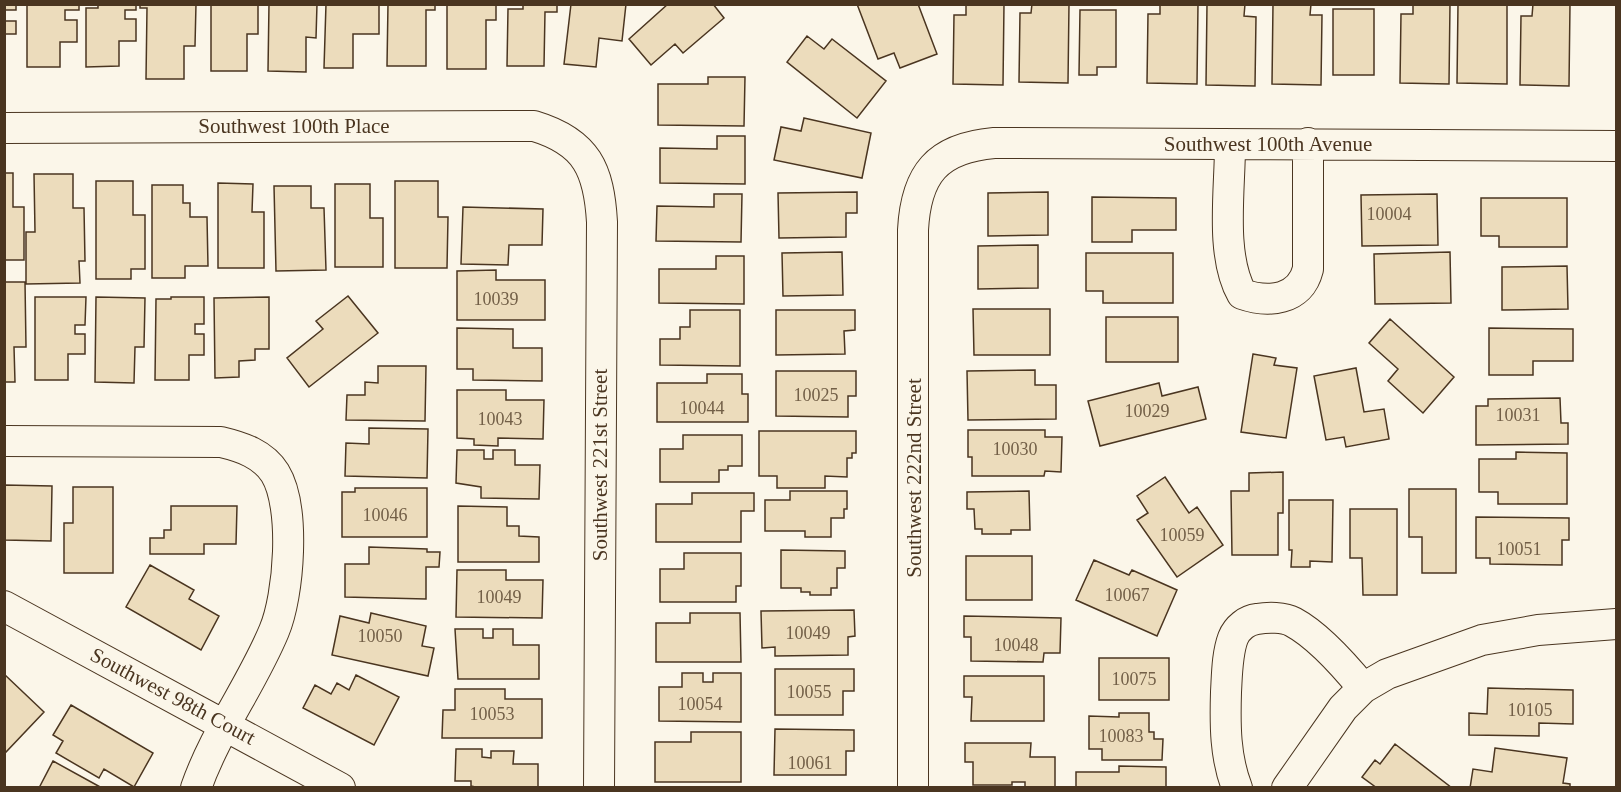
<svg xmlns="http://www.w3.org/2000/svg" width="1621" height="792" font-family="'Times New Roman',serif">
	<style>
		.building { fill: #ecdcbc; stroke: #4a3520; stroke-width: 1.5 }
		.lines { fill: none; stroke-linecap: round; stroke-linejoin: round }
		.minor-casing { stroke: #4a3520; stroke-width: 32 }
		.minor { stroke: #fbf6e9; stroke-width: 30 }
		.labels { text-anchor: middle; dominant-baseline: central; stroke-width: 4.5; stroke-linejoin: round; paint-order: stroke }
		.number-label { font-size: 18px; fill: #725f47 }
		.street-label { font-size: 21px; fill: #4a3520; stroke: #fbf6e9 }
	</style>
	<rect width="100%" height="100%" fill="#fbf6e9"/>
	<!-- building -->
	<path class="building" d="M4,4h12v6h-11v11h11v13h-12z
		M27,4h52v6h-14v10h12v22h-17v25h-33z
		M98,4h38v6h-11v9h11v22h-17v25l-33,1v-59h12z
		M140,4h56l-1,42h-11v33h-38l1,-71h-7z
		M211,4h47v30h-11v37h-36z
		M269,4h48l-1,34 -10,-1v35l-38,-1z
		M326,4h53v30h-26v34h-29z
		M388,4h47v6h-9v56h-39z
		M447,4h49v16h-10v49h-39z
		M523,4h34v8h-12l-1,54h-37l1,-57h15z
		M571,4h55l-4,37 -23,-3 -3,29 -32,-3z
		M668,4h45l11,14 -41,35 -8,-9 -24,21 -22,-26z
		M857,4h61l19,50 -37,14 -6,-15 -16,6z
		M966,4h38l-1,81 -50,-1 1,-69h12z
		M1032,4h37l-1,79 -49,-1 1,-69h11z
		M1160,4h38l-1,80 -50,-1 1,-69h12z
		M1207,4h38l-1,12 12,1 -1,69 -49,-1z
		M1273,4h38l-1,11h12l-1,70 -49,-1z
		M1413,4h37l-1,80 -49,-1 1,-69h12z
		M1458,4h49v80l-50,-1z
		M1533,4h37l-1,82 -49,-1 1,-69h11z
		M1333,9h41v66h-41z
		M1080,10h36v57h-19v8h-18z
		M807,36l17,13 8,-10 54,42 -29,37 -70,-56z
		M708,77h37l-1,49 -86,-1v-41h50z
		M804,118l67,15 -9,45 -88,-18 7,-33 20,4z
		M717,136h28v48l-85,-1v-35l57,1z
		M4,173h9v34h11v53h-20z
		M34,174h39v34h11l1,53h-6l1,22 -54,1v-52h9z
		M96,181h37v34h12v54h-14v10h-35z
		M395,181h43v36h10l-1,51h-52z
		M218,183l35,1 -1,28h12v56h-46z
		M335,184h35v34h13v49h-48z
		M152,185h31v18h7v14h17l1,49h-23v12h-33z
		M274,186h37v22h13l2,62 -50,1z
		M857,192v21h-11v24l-67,1 -1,-45z
		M1048,192v43l-60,1v-43z
		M714,194h28l-1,48 -85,-1 1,-35 57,1z
		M1437,194l1,51 -76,1 -1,-51z
		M1092,197l84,1v32h-44v12h-40z
		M1481,198h86v49h-68v-11h-18z
		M463,207l80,2 -1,36h-33l-1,20 -47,-1z
		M1038,245v43l-60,1v-43z
		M842,252l1,43 -60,1 -1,-43z
		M1450,252l1,51 -76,1 -1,-50z
		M1086,253h87v50h-70v-12h-17z
		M716,256h28v48l-85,-1v-34h57z
		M1567,266l1,43 -66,1v-43z
		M496,270v10h49v40h-88v-49z
		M4,282h21l1,65h-12l1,35h-11z
		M348,296l30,37 -69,54 -22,-29 36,-29 -7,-8z
		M35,297h51l-1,28h-10v9h10v20h-17v26h-33z
		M96,297l49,1 -1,49h-9l-1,36 -39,-1z
		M171,297h33v27h-9v10h9v21h-15v25h-34l1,-81h15z
		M269,297v52h-14v11l-16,1v16l-24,1 -1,-80z
		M973,309h77v46h-76z
		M690,310h50v56l-80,-1v-26h20v-12h10z
		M776,310h79v20l-11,1 1,23 -69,1z
		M1106,317h72v45h-72z
		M1390,319l64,58 -31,36 -35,-32 10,-12 -29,-26z
		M457,328l56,1v19h29v33l-69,-1v-11h-16z
		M1489,328l84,1v32h-40v14h-44z
		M1253,354l23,4 -2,7 23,3 -11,70 -45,-6z
		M378,366h48l-1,55 -79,-1 1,-25h18v-13l13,1z
		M1356,368l8,44 20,-3 5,30 -43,8 -2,-10 -18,3 -12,-64z
		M1035,370v15h21v34l-88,1 -1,-49z
		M776,371h80v25h-8v21l-72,-1z
		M707,374h35v20h6v28h-91v-39h50z
		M1159,383l3,13 36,-9 8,32 -106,27 -12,-45z
		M457,390h49v10h38l-1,39 -45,-1v8l-24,-1v-6l-17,-1z
		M1560,398l1,25h7v21l-92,1v-39h12v-7z
		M369,428l59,1 -1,49 -82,-2 1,-33 23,1z
		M968,430h77v7h17l-1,35 -16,-1 -1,5h-72v-19h-4z
		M759,431h97v22h-4v5h-5v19l-22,-1v12h-48v-12h-18z
		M683,435h59v31h-14v4h-9v12h-59v-33h23z
		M457,450h27v9h9v-9h22v15h25l-1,34 -58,-1v-11l-25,-4z
		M1516,452l51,1v51h-69v-12h-19v-33h37z
		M1283,472v41h-5v42h-46l-1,-64h18v-18z
		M1165,477l24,36 8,-6 26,38 -46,32 -40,-57 11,-7 -11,-17z
		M4,485l48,1 -1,55 -47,-1z
		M73,487h40v86h-49v-50h9z
		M355,488h72v49h-85v-45h13z
		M1409,489h47v84h-34v-36h-13z
		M790,491h57v18h-3v9h-13v19h-26v-6h-40v-31h25z
		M1029,491l1,39h-19v4h-29v-5h-7l-1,-20h-7v-17z
		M692,493h62v18h-13v31h-85v-38h36z
		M1289,500h44l-1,62 -22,-1v6h-19l1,-17h-3z
		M171,506h66l-1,38h-32v10h-54v-16h14v-8h7z
		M458,506l49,1v19h12v10l20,1v25h-81z
		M1350,509h47v86h-34l-1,-37h-12z
		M1476,517l93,1v22h-7v25l-72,-1v-6h-14z
		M369,547l58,2v3h13l-1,15h-13v32l-81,-2v-33h24z
		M781,550l64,1v17h-8v20h-6v7h-21v-3h-9v-4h-20z
		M684,553h57v33h-5v16h-76v-33h24z
		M966,556h66v44h-66z
		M1094,560l35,15 3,-5 45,20 -20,46 -81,-36z
		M150,565l44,25 -5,9 30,17 -18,34 -75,-43z
		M457,570h49v10h37l-1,38 -86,-1z
		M854,610l1,26 -7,1v18l-73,1v-9l-13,1 -1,-37z
		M371,613l55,13 -4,20 12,2 -6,28 -96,-21 8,-39 29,7z
		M690,613h50l1,49h-85v-39h34z
		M964,616l97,2 -1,35h-16l-1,9 -72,-1v-24h-7z
		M455,629h28v9h10v-9h20v16h26v34h-81z
		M1099,658h70v42h-70z
		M775,669h79v22h-11v24h-68z
		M682,673h21v9h10v-9h28v49l-82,-1v-34h23z
		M4,674l40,38 -38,40 -2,-1z
		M356,675l43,22 -25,48 -71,-37 12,-23 16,9 6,-11 12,7z
		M964,676h80v45h-73l1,-24h-8z
		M1488,688l85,2v34l-34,-1v13l-70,-1v-22l18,1z
		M455,689h50v10h37v39h-100l1,-28h12z
		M71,705l82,48 -19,34 -30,-18 -5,9 -43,-25 7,-12 -10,-6z
		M1119,713h30v19h5v7h9l-1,21h-60v-11h-13v-33l30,1z
		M775,729l79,1v21h-8v24h-72z
		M691,732h50v50h-86v-40h36z
		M965,743h66l-1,14h25v31h-30v-6h-13v3h-39v-23h-8z
		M1395,744l57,44h-75l-15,-11 13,-17 5,4z
		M1495,748l72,10 -4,25 7,1v4h-100l3,-19 19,3z
		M456,749h26v8l9,1v-7h23l-1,13h25v24h-58l-9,-2v-5h-16z
		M53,761l49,27h-63z
		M1119,766l47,1v21h-90v-16h43z"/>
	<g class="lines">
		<!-- minor casing -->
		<g class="minor-casing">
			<path id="minor" d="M4,128l530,-2c53,16 65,44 68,96l-3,566
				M1230,146c0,44 -10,109 12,148 26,9 58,7 66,-25v-126
				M4,441l217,1c21,5 42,12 54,31 21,34 14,123 -1,158 -22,53 -59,102 -78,157
				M4,606l336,182
				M913,788v-558c3,-56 24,-82 81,-87l622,3
				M1237,788c-12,-31 -12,-63 -11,-96 1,-17 1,-38 7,-54 4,-10 14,-18 24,-19 11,-2 27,-2 36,3 26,14 52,44 70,66
				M1287,788l56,-80 20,-20 24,-14 95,-34 56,-10 78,-6"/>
		</g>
		<!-- minor -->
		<use href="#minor" class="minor"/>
	</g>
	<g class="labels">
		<!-- number labels -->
		<g class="number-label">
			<text x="1389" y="214">10004</text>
			<text x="496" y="299">10039</text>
			<text x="816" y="395">10025</text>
			<text x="702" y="408">10044</text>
			<text x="1147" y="411">10029</text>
			<text x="1518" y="415">10031</text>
			<text x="500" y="419">10043</text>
			<text x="1015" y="449">10030</text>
			<text x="385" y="515">10046</text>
			<text x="1182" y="535">10059</text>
			<text x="1519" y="549">10051</text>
			<text x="1127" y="595">10067</text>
			<text x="499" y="597">10049</text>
			<text x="808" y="633">10049</text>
			<text x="380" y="636">10050</text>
			<text x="1016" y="645">10048</text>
			<text x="1134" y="679">10075</text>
			<text x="809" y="692">10055</text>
			<text x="700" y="704">10054</text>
			<text x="1530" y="710">10105</text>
			<text x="492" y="714">10053</text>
			<text x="1121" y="736">10083</text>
			<text x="810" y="763">10061</text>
		</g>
		<!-- street labels -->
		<g class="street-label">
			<text x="294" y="126">Southwest 100th Place</text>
			<text x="1268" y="144">Southwest 100th Avenue</text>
			<text transform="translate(600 465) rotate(-90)">Southwest 221st Street</text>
			<text transform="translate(914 478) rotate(-90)">Southwest 222nd Street</text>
			<text transform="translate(173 696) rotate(28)">Southwest 98th Court</text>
		</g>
	</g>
	<!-- border -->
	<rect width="1621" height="792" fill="none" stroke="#4a3520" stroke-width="12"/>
</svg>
